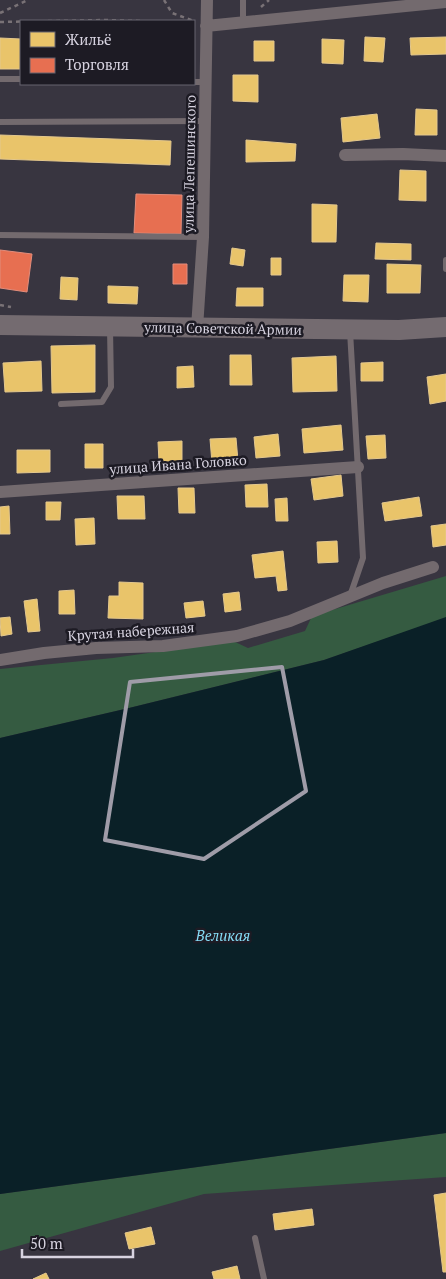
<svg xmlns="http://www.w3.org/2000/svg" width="446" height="1279" font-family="'PT Serif',serif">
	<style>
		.green { fill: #355b41 }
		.water { fill: #0a2027 }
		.homes { fill: #e9c46a; stroke: #e4c88d }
		.shops { fill: #e76f51; stroke: #e28d7c }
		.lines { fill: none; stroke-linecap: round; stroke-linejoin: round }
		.path { stroke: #797276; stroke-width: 2.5; stroke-dasharray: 4 4; stroke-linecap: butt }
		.lane { stroke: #736a6e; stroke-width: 6 }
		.street { stroke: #736a6e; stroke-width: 12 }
		.primary { stroke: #746b70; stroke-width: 20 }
		.marked { fill: none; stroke: #9f9ca8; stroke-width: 4; stroke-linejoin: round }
		.labels { text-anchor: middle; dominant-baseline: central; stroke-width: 5; stroke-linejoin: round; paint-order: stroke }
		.street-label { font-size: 14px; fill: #d7d3e0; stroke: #1d1b24 }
		.water-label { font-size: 15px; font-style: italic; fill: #85dbf5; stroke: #1d1b24 }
	</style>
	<rect width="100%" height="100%" fill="#383540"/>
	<!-- green -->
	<path class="green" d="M446,576v42l-122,42 -195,48 -129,30v-69l113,-11 120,-17 15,7 57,-17 7,-15z
		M446,1133v44l-242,17 -204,57v-57z"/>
	<!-- water -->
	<path class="water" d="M446,617v516l-446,61v-456l129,-30 195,-48z"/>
	<!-- homes -->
	<path class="homes" d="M365,37l20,1 -2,24 -19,-1z
		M446,37v17l-35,1 -1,-17z
		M0,38l21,1v30h-21z
		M322,39l22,1 -1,24 -21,-1z
		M254,41h20v20h-20z
		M233,75h25v27l-25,-1z
		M416,109l21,1v25h-22z
		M377,114l3,24 -37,4 -2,-24z
		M0,135l171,6 -1,24 -170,-6z
		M246,140l50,4 -1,17 -49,1z
		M400,170l26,1v30l-27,-1z
		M312,204l25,1 -1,37h-24z
		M376,243l35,1v16l-36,-1z
		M232,248l13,2 -2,16 -13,-2z
		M271,258h10v17h-10z
		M387,264l34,1 -1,28h-33z
		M344,275h25l-1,27 -25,-1z
		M61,277l17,1 -1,22 -17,-1z
		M108,286l30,1 -1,17 -29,-1z
		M237,288h26v18h-27z
		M95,345v47l-43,1 -1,-47z
		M230,355h21l1,30h-22z
		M336,356l1,35 -44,1 -1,-34z
		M41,361l1,30 -37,1 -2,-29z
		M383,362v19h-22v-18z
		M193,366l1,21 -17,1v-21z
		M446,374v27l-16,3 -3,-27z
		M341,425l2,25 -39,3 -2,-24z
		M278,434l2,22 -24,2 -2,-21z
		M385,435l1,23 -18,1 -2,-23z
		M236,438l2,23 -26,2 -2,-24z
		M182,441v21h-23l-1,-20z
		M85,444h18v24h-18z
		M17,450h33v22l-33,1z
		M341,475l2,21 -29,4 -3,-21z
		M267,484l1,23h-22l-1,-22z
		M178,488h16l1,25h-16z
		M117,496h27l1,23h-27z
		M419,497l3,19 -37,5 -3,-18z
		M287,498l1,23h-12l-1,-22z
		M46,502h15l-1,18h-14z
		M9,506l1,28h-10v-27z
		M94,518l1,26 -19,1 -1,-26z
		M446,524v21l-13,2 -2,-21z
		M337,541l1,21 -20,1 -1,-21z
		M283,551l4,39 -9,1 -2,-15 -21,2 -3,-23z
		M119,582l24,1v36l-35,-1 1,-22h10z
		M74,590l1,24h-16v-23z
		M239,592l2,18 -16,2 -2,-18z
		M37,599l3,32 -12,1 -4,-31z
		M203,601l2,15 -19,2 -2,-15z
		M10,617l2,17 -11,2 -1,-18z
		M446,1193v79h-3l-9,-77z
		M312,1209l2,16 -39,5 -2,-16z
		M151,1227l4,17 -26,5 -4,-16z
		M237,1266l3,13h-26l-2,-7z
		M46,1273l3,6h-16z"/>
	<!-- shops -->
	<path class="shops" d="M136,194l46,1 -1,39 -47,-1z
		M0,250l32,4 -5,38 -27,-4z
		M173,264h14v20h-14z"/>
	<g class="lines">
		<!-- path -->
		<path class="path" d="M164,0l8,13 22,8
			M261,7l8,-7
			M0,13l28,-13
			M0,22l105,-2 36,1
			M0,305l11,2"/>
		<!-- lane -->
		<path class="lane" d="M243,22v-22
			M0,79h21
			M194,82h12
			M0,122l205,-1
			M0,235l203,2
			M446,260v9
			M350,331l13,227 -13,38
			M61,404l41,-2 9,-15 -1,-59
			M255,1238l9,41"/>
		<!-- street -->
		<path class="street" d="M206,26l240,-24
			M345,155l58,-1 43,2
			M197,328l6,-91 4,-237
			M0,492l358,-25
			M0,660l44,-7 52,-5 67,-2 74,-10 53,-15 93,-38 50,-16"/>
		<!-- primary -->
		<path class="primary" d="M0,325l399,5 47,-3"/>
	</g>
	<!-- marked area -->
	<path class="marked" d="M282,667l24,124 -102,68 -99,-19 25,-158z"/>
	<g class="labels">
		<!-- street labels -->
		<g class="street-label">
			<text transform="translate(189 164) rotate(-89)">улица Лепешинского</text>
			<text transform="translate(223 328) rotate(1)">улица Советской Армии</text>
			<text transform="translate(178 464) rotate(-4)">улица Ивана Головко</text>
			<text transform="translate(131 631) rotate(-4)">Крутая набережная</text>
		</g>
		<!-- water labels -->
		<g class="water-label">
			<text x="223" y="935">Великая</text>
		</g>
	</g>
	<!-- legend -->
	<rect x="20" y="20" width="175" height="65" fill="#1d1b24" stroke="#67656f"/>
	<rect x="30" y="32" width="25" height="15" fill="#e9c46a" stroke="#67656f"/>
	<text x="65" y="45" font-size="15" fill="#d7d3e0">Жильё</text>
	<rect x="30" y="58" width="25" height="15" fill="#e76f51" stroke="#67656f"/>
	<text x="65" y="70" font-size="15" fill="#d7d3e0">Торговля</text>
	<!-- scale -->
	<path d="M22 1249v8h111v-8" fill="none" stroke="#d7d3e0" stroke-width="2.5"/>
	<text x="30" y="1249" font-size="15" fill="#d7d3e0" stroke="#1d1b24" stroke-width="4" paint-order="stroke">50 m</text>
</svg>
